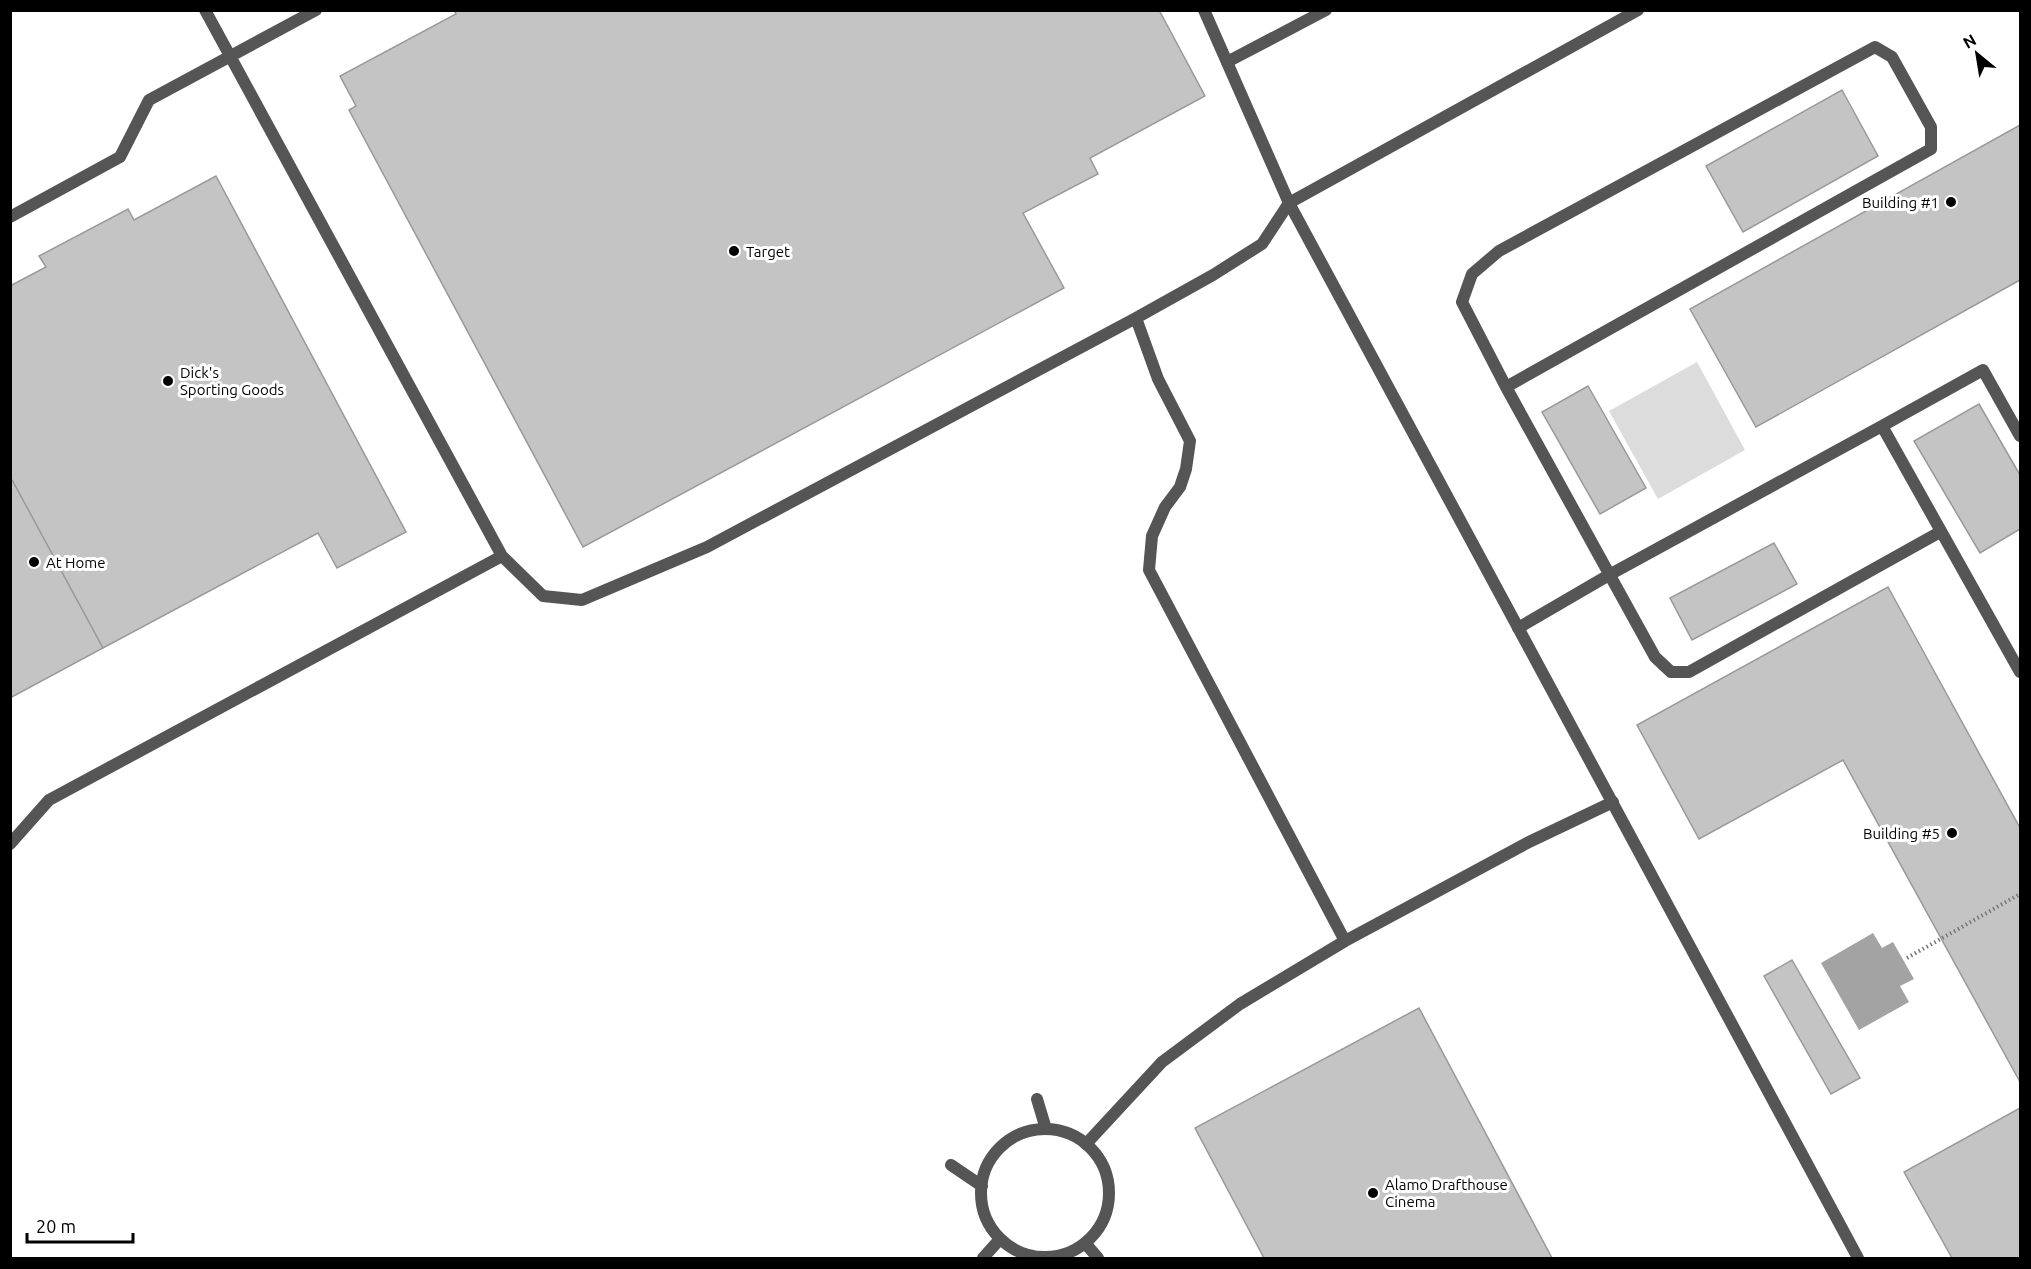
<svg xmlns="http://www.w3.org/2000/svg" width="2031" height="1269" font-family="Ubuntu,sans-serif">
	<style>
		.green { fill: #dcdcdc }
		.water { fill: #a3a3a3 }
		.building { fill: #c4c4c4; stroke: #999; stroke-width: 1.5 }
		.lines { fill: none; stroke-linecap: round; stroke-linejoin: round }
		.path { stroke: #777; stroke-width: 4; stroke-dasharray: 1.5 3; stroke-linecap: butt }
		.lane { stroke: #555; stroke-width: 12 }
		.street { stroke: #555; stroke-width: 12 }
		.poi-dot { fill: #000; stroke: #fff; stroke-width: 2 }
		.labels { text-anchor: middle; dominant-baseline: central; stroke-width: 6; stroke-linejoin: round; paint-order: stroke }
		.poi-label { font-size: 15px; fill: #000; stroke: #fff; text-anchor: start }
	</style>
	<rect width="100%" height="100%" fill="#fff"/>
	<!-- green -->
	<path class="green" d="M1697,362l48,88 -87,49 -49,-88z"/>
	<!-- water -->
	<path class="water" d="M1873,933l9,15 11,-6 21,37 -14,7 9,16 -50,28 -38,-67z"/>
	<!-- building -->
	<path class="building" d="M454,10h705l46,86 -115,62 8,16 -75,39 41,75 -481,259 -234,-437 7,-4 -16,-30 116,-62z
		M1842,90l36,66 -135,76 -37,-66z
		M2020,125v155l-264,147 -66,-118z
		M216,176l190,356 -69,36 -19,-35 -215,115 -93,-172v-190l36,-19 -7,-11 89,-47 6,11z
		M1588,386l58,102 -46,26 -58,-102z
		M1979,404l41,71v54l-40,24 -66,-112z
		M10,476l93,172 -93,50z
		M1774,543l23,41 -105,56 -22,-42z
		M1888,587l132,241v254l-177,-322 -144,79 -62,-114z
		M1792,960l68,118 -29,16 -67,-118z
		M1419,1008l133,250h-288l-69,-130z
		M2020,1108v150h-68l-48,-86z"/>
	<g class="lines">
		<!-- path -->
		<path class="path" d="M1907,958l113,-64"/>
		<!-- lane -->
		<path class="lane" d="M1227,62l99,-52
			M10,217l110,-60 29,-57 167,-90
			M1506,387l425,-238v-22l-39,-70 -17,-10 -376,204 -27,23 -10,28 44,85 149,270 16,15h18l251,-140
			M1882,426l101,-56 37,66
			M502,556l41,40 39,4 125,-53 429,-229
			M1518,628l91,-53 273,-149 138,246
			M10,844l39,-44 453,-244 -297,-546
			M1345,941l-196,-371 3,-34 13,-29 15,-20 6,-18 4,-28 -32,-62 -22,-61 77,-43 49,-31 27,-41 349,-193
			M1086,1144l76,-82 78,-58 105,-63 184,-99 84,-40
			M983,1258l17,-19"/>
		<!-- street -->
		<path class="street" d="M1204,10l85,193 569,1055
			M1037,1099l9,30
			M981 1193a64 64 0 1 1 128 0a64 64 0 1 1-128 0Z
			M951,1165l31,21
			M1085,1243l13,15"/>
	</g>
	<!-- markers -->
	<g class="poi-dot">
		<circle cx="1951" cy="202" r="6"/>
		<circle cx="734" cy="251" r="6"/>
		<circle cx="168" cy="381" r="6"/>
		<circle cx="34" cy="562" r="6"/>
		<circle cx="1952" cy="833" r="6"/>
		<circle cx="1373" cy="1193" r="6"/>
	</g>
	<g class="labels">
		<!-- poi labels -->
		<g class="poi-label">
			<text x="1939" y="202" text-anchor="end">Building #1</text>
			<text x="746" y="251">Target</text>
			<text x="180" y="372">Dick's<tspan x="180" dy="17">Sporting Goods</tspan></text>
			<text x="46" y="562">At Home</text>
			<text x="1940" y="833" text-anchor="end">Building #5</text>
			<text x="1385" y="1184">Alamo Drafthouse<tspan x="1385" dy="17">Cinema</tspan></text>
		</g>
	</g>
	<!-- border -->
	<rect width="2031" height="1269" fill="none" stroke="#000000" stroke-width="24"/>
	<!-- north arrow -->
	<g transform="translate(1977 54) rotate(330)" stroke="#ffffff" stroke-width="4.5" paint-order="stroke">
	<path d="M0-4.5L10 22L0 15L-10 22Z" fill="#000000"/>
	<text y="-9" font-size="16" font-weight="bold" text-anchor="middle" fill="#000000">N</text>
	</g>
	<!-- scale -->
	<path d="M27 1233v9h106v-9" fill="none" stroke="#000000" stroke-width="3"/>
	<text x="36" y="1233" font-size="18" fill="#000000" stroke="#ffffff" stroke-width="4.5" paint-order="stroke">20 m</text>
</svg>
